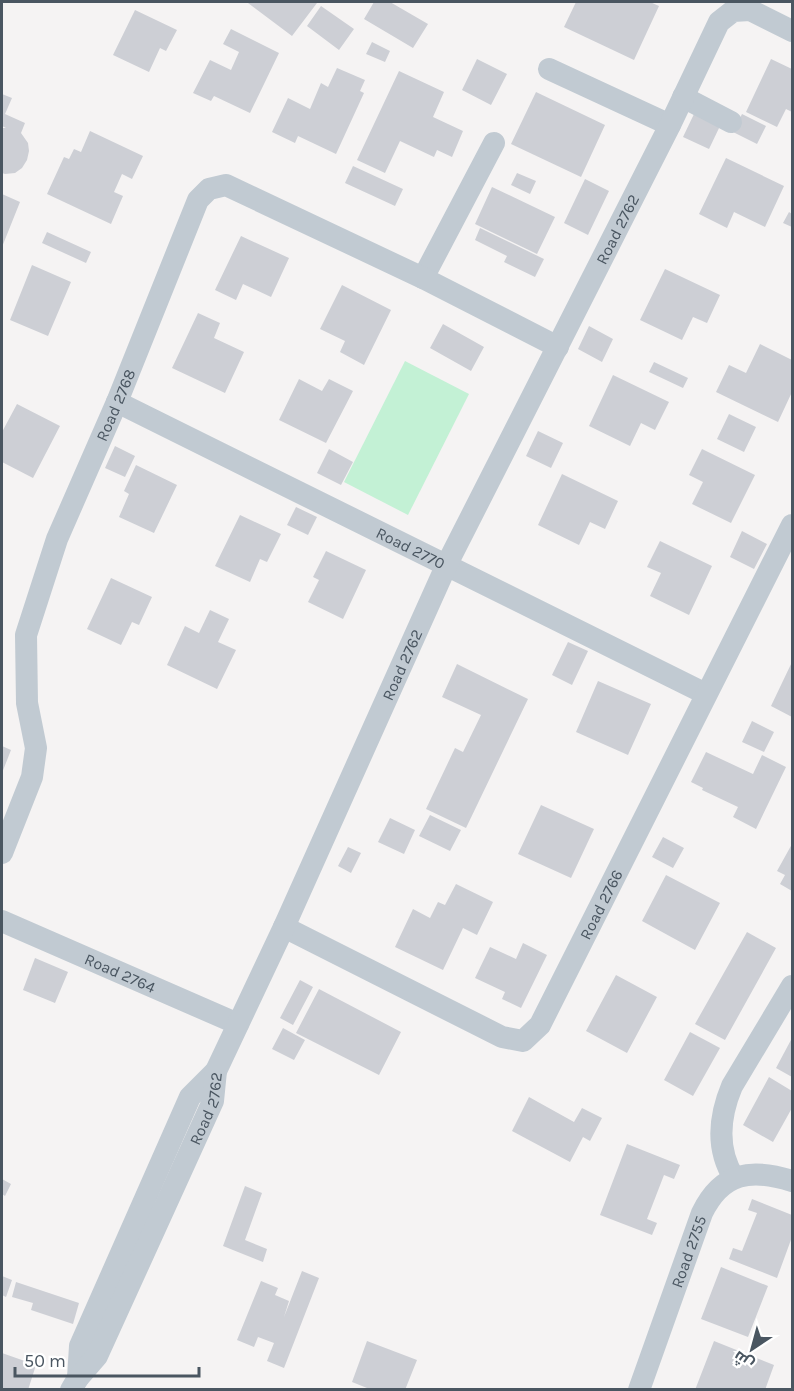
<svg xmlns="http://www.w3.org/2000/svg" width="794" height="1391" font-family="Karla,Cairo,sans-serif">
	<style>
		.green { fill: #c3f1d5 }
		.building { fill: #cdcfd5 }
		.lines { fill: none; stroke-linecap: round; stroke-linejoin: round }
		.minor { stroke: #c1cad2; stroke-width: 22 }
		.labels { text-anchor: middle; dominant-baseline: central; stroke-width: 5; stroke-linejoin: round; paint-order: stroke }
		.street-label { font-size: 16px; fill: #4a5661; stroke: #fff }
	</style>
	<rect width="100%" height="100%" fill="#f5f3f3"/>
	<!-- green -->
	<path class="green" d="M405,361l64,33 -61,121 -64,-33z"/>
	<!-- building -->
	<path class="building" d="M249,2h66l2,1 -25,33 -44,-33z
		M374,2h16l38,22 -15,24 -49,-29z
		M576,2h74l9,4 -25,54 -70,-33z
		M321,6l33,23 -15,21 -32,-24z
		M135,10l42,20 -11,21 -6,-3 -11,24 -36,-17z
		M231,29l48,24 -29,60 -36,-17 -3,5 -18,-8 17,-33 21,10 8,-18 -16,-8z
		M372,42l18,9 -5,11 -19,-8z
		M477,59l30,15 -16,31 -29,-15z
		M771,59l21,10v43l-6,-3 -9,18 -31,-15z
		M337,68l28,12 -5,11 4,2 -28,61 -38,-18 -3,7 -23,-11 16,-34 22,11 11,-26 7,4z
		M399,71l45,21 -11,25 30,14 -11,26 -15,-7 -3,7 -34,-16 -15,32 -28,-13z
		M536,92l69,33 -24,52 -70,-33z
		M2,94l10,4 -7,16 20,9 -4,10 7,10 1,8 -2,9 -5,8 -7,5 -10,1 -3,-1v-45h4l-4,-2z
		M694,114l26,12 -11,23 -26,-12z
		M742,114l24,12 -9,18 -24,-12z
		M90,131l53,25 -11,23 -10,-5 -8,18 9,4 -12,28 -64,-30 17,-37 5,2 5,-10 7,3z
		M726,158l58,28 -19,41 -31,-15 -7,16 -28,-14z
		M353,166l50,23 -8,17 -50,-23z
		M517,173l19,8 -6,13 -19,-9z
		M585,179l24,12 -21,44 -24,-12z
		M492,187l63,30 -18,37 -62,-30z
		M2,194l18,8 -18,45z
		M789,212l3,2v13l-9,-4z
		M480,228l64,31 -9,18 -31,-15 3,-6 -32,-16z
		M47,232l44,20 -5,11 -44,-20z
		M241,236l48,22 -18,39 -28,-13 -7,16 -21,-10z
		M32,265l39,17 -23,54 -38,-16z
		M665,269l55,26 -13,28 -14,-6 -11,23 -42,-20z
		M342,285l49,25 -27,55 -24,-13 5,-11 -25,-12z
		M198,313l22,10 -6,15 30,14 -19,41 -53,-25z
		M443,324l41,23 -13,24 -41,-23z
		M589,326l24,13 -11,23 -24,-13z
		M760,344l32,16v32l-14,30 -62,-30 13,-27 17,8z
		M654,362l34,16 -5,10 -34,-16z
		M613,375l56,27 -14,28 -14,-7 -11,23 -41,-20z
		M299,379l23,12 7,-12 24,12 -27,52 -47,-23z
		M17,404l43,22 -27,52 -31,-16v-30z
		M729,414l27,13 -12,25 -27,-13z
		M538,431l25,12 -12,25 -25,-12z
		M115,446l20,10 -10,21 -20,-9z
		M329,449l24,13 -12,23 -24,-12z
		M702,449l53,26 -24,48 -39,-19 11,-22 -14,-7z
		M136,465l41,20 -23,48 -35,-16 10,-23 -5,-3z
		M562,474l56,27 -13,28 -15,-7 -11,23 -41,-20z
		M296,507l21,10 -9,18 -21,-10z
		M240,515l41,19 -14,28 -7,-3 -10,23 -35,-16z
		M742,531l25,13 -13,25 -24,-12z
		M660,541l52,25 -23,49 -39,-19 11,-23 -14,-6z
		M326,551l40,19 -23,49 -35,-17 11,-22 -6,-3z
		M111,578l41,19 -13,28 -7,-3 -11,23 -34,-16z
		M210,610l19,9 -11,23 18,8 -19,39 -50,-24 18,-39 14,7z
		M568,642l20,9 -16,34 -20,-10z
		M792,662v55l-21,-11z
		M457,664l71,35 -62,129 -40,-19 29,-61 8,4 18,-37 -39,-18z
		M598,681l53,23 -23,51 -52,-23z
		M752,721l22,11 -10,20 -22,-10z
		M2,746l9,4 -9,23z
		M706,752l47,22 9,-19 24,12 -30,62 -23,-12 5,-10 -36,-17 1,-2 -12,-6z
		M541,805l53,24 -23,49 -53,-24z
		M430,815l31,15 -11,21 -31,-15z
		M390,818l25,12 -11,24 -26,-12z
		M663,837l21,11 -11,20 -21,-11z
		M792,844v47l-12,-7 5,-9 -8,-4z
		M348,847l13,6 -10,20 -13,-7z
		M666,875l54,28 -25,47 -53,-29z
		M456,884l37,18 -16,33 -14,-7 -20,42 -48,-23 18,-38 17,9 8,-16 7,3z
		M747,932l29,16 -51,92 -30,-16z
		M523,943l24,12 -26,53 -19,-9 3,-7 -30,-14 15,-31 26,12z
		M35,958l33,14 -13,31 -32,-13z
		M616,975l41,22 -30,56 -41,-22z
		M300,980l13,7 -20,38 -13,-7z
		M319,989l82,43 -22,43 -83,-42z
		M283,1028l22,12 -11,20 -22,-11z
		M690,1032l30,16 -27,48 -29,-16z
		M792,1038v39l-16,-9z
		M769,1077l23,14v17l-19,34 -30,-17z
		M529,1097l45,25 8,-14 20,10 -12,23 -7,-4 -13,25 -58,-31z
		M627,1144l53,21 -6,14 -10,-4 -17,44 10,4 -5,12 -52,-20z
		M2,1179l9,5 -6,12 -3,-2z
		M245,1186l17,7 -17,47 22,9 -4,13 -40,-16z
		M752,1199l40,16v22l-15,41 -48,-19 4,-11 9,3 15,-38 -9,-3z
		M721,1267l47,19 -20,51 -47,-18z
		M302,1271l17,7 -35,90 -17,-7 7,-18 -16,-6 -4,10 -17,-7 24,-59 17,7 -3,7 14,6 -5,16z
		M2,1276l10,4 -6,17 -4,-2z
		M16,1282l63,21 -6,21 -42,-14 2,-7 -21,-6z
		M367,1341l50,19 -12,30h-33l-20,-8z
		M714,1341l60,24 -9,25h-70z
		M2,1353l34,12 -8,25h-26z"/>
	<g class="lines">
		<!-- minor -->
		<g class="minor">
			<path d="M549,69l121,56"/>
			<path d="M683,97l48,25"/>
			<path d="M423,278l71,-135"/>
			<path id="s1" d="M117,402l589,292"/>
			<path id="s2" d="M2,853l30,-76 4,-29 -9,-45 -1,-68 31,-96 60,-137 81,-202 11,-11 17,-4 197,93 135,69"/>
			<path id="s3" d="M2,921l236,103"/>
			<path id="s4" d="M284,927l218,110 21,4 17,-16 252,-500"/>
			<path d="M734,1178c-18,-29 -15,-61 -2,-92l60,-100"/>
			<path d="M78,1378l2,-32 110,-249 26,-26"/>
			<path id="s5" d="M71,1390l7,-12 19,-22 116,-255 3,-30 68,-144 163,-363 223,-439 49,-103 14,-11 17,-1 42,21"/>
			<path id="s6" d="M639,1390l63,-177c20,-41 49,-45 90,-32"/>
		</g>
	</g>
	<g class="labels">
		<!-- street labels -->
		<g class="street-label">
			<text stroke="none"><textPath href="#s5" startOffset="1286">Road 2762</textPath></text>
			<text stroke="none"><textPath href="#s2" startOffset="472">Road 2768</textPath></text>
			<text stroke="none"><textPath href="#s1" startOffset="328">Road 2770</textPath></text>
			<text stroke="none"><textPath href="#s5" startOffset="800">Road 2762</textPath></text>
			<text stroke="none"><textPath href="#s4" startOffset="424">Road 2766</textPath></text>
			<text stroke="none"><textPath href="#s3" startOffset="129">Road 2764</textPath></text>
			<text stroke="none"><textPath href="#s5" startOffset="314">Road 2762</textPath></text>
			<text stroke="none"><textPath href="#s6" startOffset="147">Road 2755</textPath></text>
		</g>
	</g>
	<!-- border -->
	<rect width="794" height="1391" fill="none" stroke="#4a5661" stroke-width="6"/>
	<!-- north arrow -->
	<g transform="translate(752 1349) rotate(216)" stroke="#ffffff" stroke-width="4.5" paint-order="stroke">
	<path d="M0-4.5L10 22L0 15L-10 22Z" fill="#4a5661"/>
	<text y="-9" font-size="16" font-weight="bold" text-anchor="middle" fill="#4a5661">ش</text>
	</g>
	<!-- scale -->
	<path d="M15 1367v9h184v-9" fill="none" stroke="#4a5661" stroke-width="3"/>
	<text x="24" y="1367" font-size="18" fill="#4a5661" stroke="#ffffff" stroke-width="4.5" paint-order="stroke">50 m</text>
</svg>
